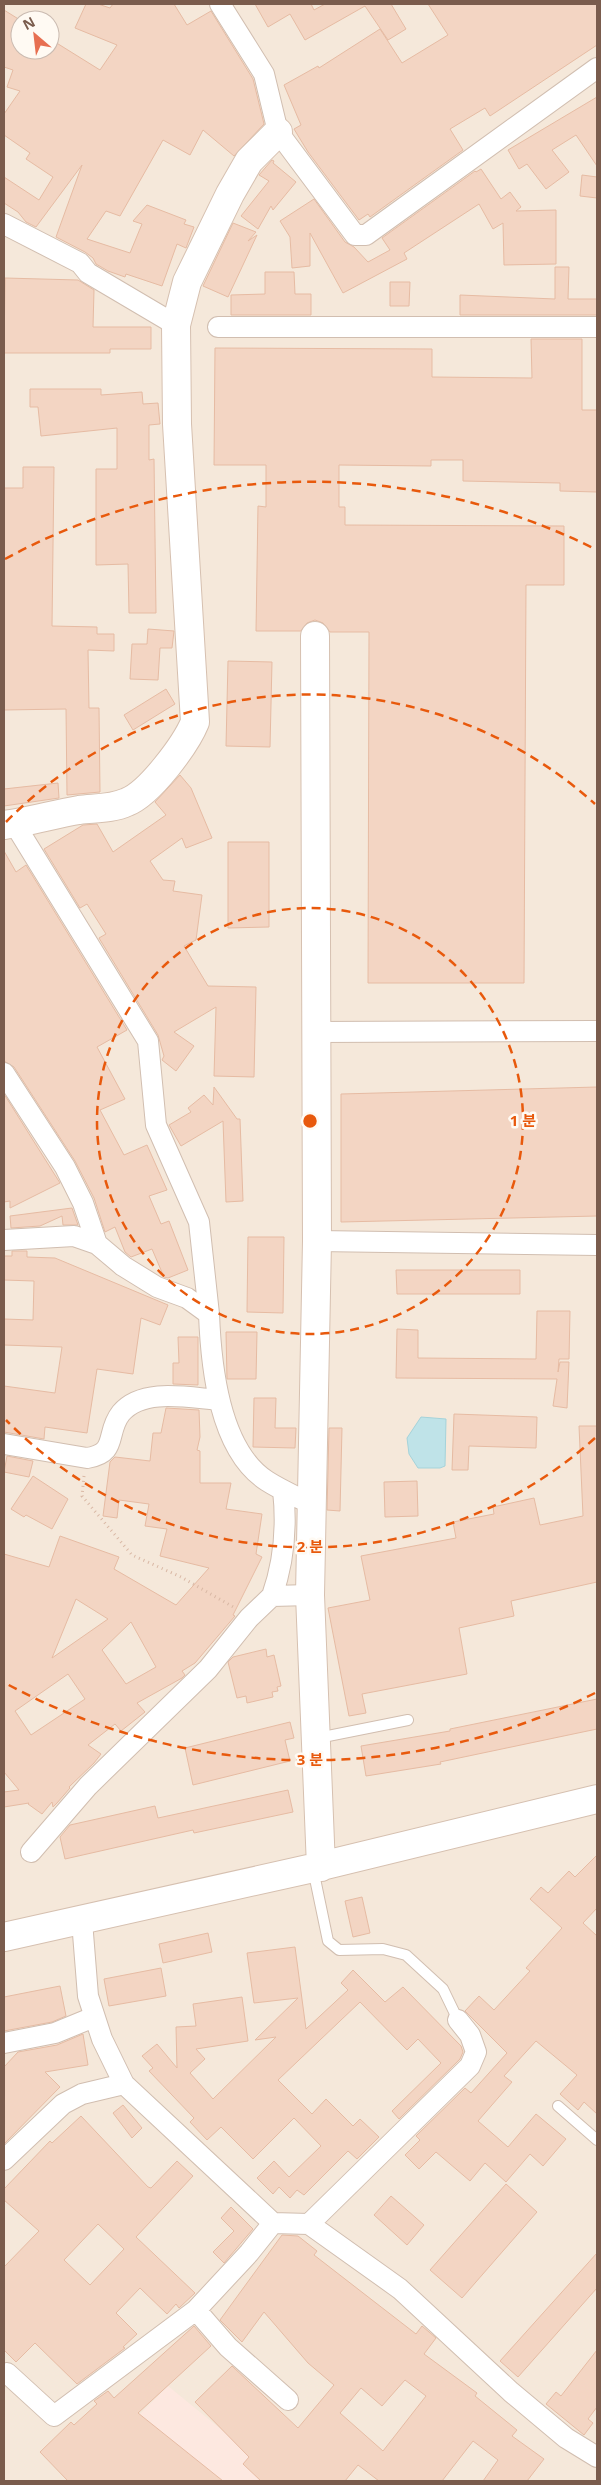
<svg xmlns="http://www.w3.org/2000/svg" width="601" height="2485" font-family="'Open Sans','Noto Sans KR',sans-serif">
	<style>
		.residential { fill: #f5e8da; fill-rule: evenodd }
		.commercial { fill: #fde8e0 }
		.water { fill: #bfe3e8; stroke: #a5d3da }
		.building { fill: #f3d5c3; stroke: #e6bba3; fill-rule: evenodd }
		.lines { fill: none; stroke-linecap: round; stroke-linejoin: round }
		.lane-casing { stroke: #d1beb0; stroke-width: 12 }
		.street-casing { stroke: #d1beb0; stroke-width: 22 }
		.secondary-casing { stroke: #d6c0b0; stroke-width: 30 }
		.path { stroke: #d9b8a5; stroke-width: 3; stroke-dasharray: 1 4; stroke-linecap: butt }
		.lane { stroke: #fff; stroke-width: 10 }
		.street { stroke: #fff; stroke-width: 20 }
		.secondary { stroke: #fff; stroke-width: 28 }
		.ring { fill: none; stroke: #e8590c; stroke-width: 2.5; stroke-dasharray: 9 6 }
		.centre { fill: #e8590c; stroke: #fffaf3; stroke-width: 2.5 }
		.ring-label { font-size: 15px; text-anchor: middle; font-weight: bold; fill: #e8590c; stroke: #fffaf3; stroke-width: 5; stroke-linejoin: round; paint-order: stroke }
	</style>
	<rect width="100%" height="100%" fill="#fdf6ec"/>
	<!-- residential -->
	<path class="residential" d="M4,4h593v2477h-593zM20,20h30v30h-30z"/>
	<!-- commercial -->
	<path class="commercial" d="M168,2386l116,95h-211z"/>
	<!-- water -->
	<path class="water" d="M421,1417l25,2 -1,47 -5,2h-22l-9,-14 -2,-16z"/>
	<!-- building -->
	<path class="building" d="M86,4h12l12,4 3,-4h61l13,21 24,-14 42,68 11,45 -30,32 -31,-26 -13,25 -27,-15 -43,76 -14,-5 -19,28 43,14 12,-29 -9,-3 14,-16 39,15 -2,4 10,3 -8,21 -9,-4 -15,42 -36,-12 -1,3 -17,-6 -12,-7 -3,-6 -8,-6 -29,-15 26,-72 -46,62 -10,-5 -8,-10 -14,-9v-26l35,23 14,-23 -27,-18 4,-6 -26,-18v-21l16,-23 -13,-4 6,-17 -9,-3v-57l16,10v30h31l4,-8 45,28 17,-25 -42,-17z
		M255,4h56l3,6 11,-6h66l15,25 -18,11 -23,-34 -60,34 -15,-26 -22,13z
		M428,4h169v41l-107,71 -5,-8 -35,21 13,21 -93,67 -2,-3 -9,6 -51,-68 -14,-23 7,-4 -17,-40 34,-19 1,2 61,-39 22,34 46,-28z
		M597,97v69l-21,-31 -24,15 17,22 -23,17 -19,-25 -8,5 -11,-19z
		M272,160l2,1 -1,2 23,19 -23,28 -2,-4 -13,23 -17,-13 28,-35 -10,-6z
		M481,169l20,30 9,-7 11,15 -5,4 40,-1v54l-52,1 -1,-42 -10,6 -14,-25 -75,49 3,6 -64,34 -33,-60v33l-18,2 -2,-31 -10,-16 34,-22 31,43 9,5 14,15 22,-12 -8,-12 93,-67 1,1z
		M582,175l15,2v21l-17,-2z
		M233,223l23,9 -8,9 9,-6 -29,62 -25,-11z
		M555,267h14l-1,32h29v16h-137v-20l95,4z
		M265,272h29l1,22h16v21h-80v-20l34,-1z
		M5,278l73,2 16,10 -1,37h58v22h-41v4h-106z
		M390,282h20l-1,24h-19z
		M531,339h51v71h15v82l-37,-1v-8l-97,-2v-21h-32v6l-92,-1v42h6v18l219,1v59h-38l-2,398h-156l1,-351h-39l-7,-9 -8,-3 -8,3 -6,8h-45l2,-125 8,1v-42h-52l1,-117 217,1v28l100,1z
		M30,389h71v6l41,-3 1,12 15,-1 2,21 -11,1v35l5,-1 2,154h-27l-1,-49 -32,1v-96h21v-41l-76,8 -3,-29h-8z
		M23,467h31l-2,159 45,1v7h17v17l-26,-1 1,58h10l1,84 -33,3 -1,-86 -62,1v-222h19z
		M148,629l26,2 -2,17h-12l-2,32 -28,-1 2,-35h15z
		M228,661l44,1 -2,85 -44,-1z
		M166,689l9,15 -42,26 -9,-15z
		M180,775l11,13 21,50 -26,10 -4,-10 -32,23 13,19 12,1 -2,10 29,4 -6,45 -12,6 24,40 48,1 -2,90 -40,-1 2,-69 -42,25 20,14 -18,25 -14,-11 2,-4 -6,-21 -59,-97 7,-4 -19,-30 -7,4 -36,-59 39,-24 14,-1 16,28 53,-37 -11,-13z
		M58,783l1,15 -55,8v-17z
		M228,842h41v85l-41,1z
		M4,851l12,21 10,-7 101,165 -30,17 28,52 -25,11 24,45 23,-10 20,45 -18,6 12,28 8,-3 19,49 -20,8 -4,-1 -12,-28 -21,8 -6,-5 -10,-25 -10,5 -11,-34 -19,-37 -61,-94 -10,-6z
		M214,1087l23,32h3l3,82 -17,1 -3,-81 -42,25 -12,-21 22,-13 -3,-4 16,-13 9,10z
		M597,1087v129l-256,6v-128z
		M4,1094l56,89 -50,25v-7l-6,1z
		M72,1208l6,17h-15l-1,-9 -22,10 -29,2 -1,-12z
		M248,1237h36l-1,76 -36,-1z
		M12,1251h15v6l28,1 113,47 -8,20 -19,-7 -8,56 -36,-5 -10,64 -42,-6 -1,12 -40,-7v-46l51,7 7,-46 -58,-2v-26l29,1 1,-39 -30,-1v-24h8z
		M396,1270h124v24h-123z
		M537,1311h33l-1,48h-10l-1,13 2,-10h9l-2,46 -14,-2 4,-27 -161,-1 1,-49 21,1v28l118,1z
		M226,1332h31l-1,47h-29z
		M178,1337h20v48l-25,-1v-21h6z
		M254,1398h22l-1,30h21l-1,20 -42,-1z
		M166,1408l33,2 1,27 -3,13 3,1v32h31l-5,26 36,5 -6,40 6,3 -29,58 2,1 -40,47 -13,8 3,4 -3,3 -45,25 8,9 -24,19 -6,-7 -27,21 13,9 -7,9 -25,24 1,1 -13,15 -4,4 -1,-5 -10,12 -14,-10 1,-1 -25,4v-15l15,-2 -15,-18v-218l45,13 11,-31 59,21 -5,12 62,36 33,-37 -49,-12 7,-27 -22,-3 4,-22 -30,-4 -2,18 -14,-2 7,-54 5,-5 35,4 3,-28h8zM76,1599l32,20 -56,39zM131,1622l25,45 -30,17 -24,-34zM68,1674l17,25 -54,36 -16,-24z
		M454,1414l83,3 -1,31 -67,-2 -1,24h-16z
		M579,1426h18v156l-86,19 3,15 -55,12 8,46 -105,20 4,19 -17,3 -21,-108 42,-8 -9,-44 95,-18 -3,-16 41,-8 -1,-7 41,-9 6,27 43,-9z
		M329,1428h13l-2,83 -13,-1z
		M7,1456l26,5 -4,16 -25,-5z
		M33,1476l35,23 -16,30 -26,-14 -2,2 -13,-8z
		M417,1481l1,35 -33,1 -1,-35z
		M266,1649l1,8 7,-2 7,31 -4,1 1,4 -6,1 1,5 -26,6 -1,-7 -9,2 -9,-36 5,-5z
		M597,1699v30l-157,33 1,2 -75,12 -5,-30 89,-15v-2z
		M290,1722l4,16 -9,2 5,21 -97,24 -8,-37z
		M288,1790l5,22 -99,21 -1,-3 -128,29 -5,-22 10,-12 85,-19 3,12z
		M597,1855v53l-14,15 14,13v178l-13,-12 -6,8 -18,-16 17,-19 -41,-34 -32,35 8,6 -34,39 30,26 28,-33 30,25 -23,27 -13,-12 -24,28 -21,-19 -15,18 -34,-29 -17,17 -14,-14 15,-15 -4,-4 49,-48 6,5 36,-40 -42,-42 14,-15 15,14 36,-39 -4,-3 36,-40 -32,-29 11,-12 7,6 21,-22 6,6z
		M362,1897l8,36 -17,4 -8,-36z
		M208,1933l4,19 -49,11 -4,-19z
		M295,1947l11,82 42,-39 -7,-7 12,-13 32,32 18,-15 58,59 2,6 -3,7 -61,60 -7,-8 49,-48 -23,-24 -11,11 -47,-48 -82,78 34,34 14,-15 27,27 7,-7 19,18 -22,22 -9,-8 -44,44 -7,-5 -7,8 -11,-11 -6,7 -16,-16 17,-17 15,16 32,-31 -27,-28 -41,41 -32,-32 -14,13 -17,-18 4,-4 -45,-47 4,-3 -11,-12 15,-12 20,24 -1,-41 20,-1 -3,-22 49,-7 6,44 -52,8 9,10 -15,14 23,26 63,-62 -21,3 43,-42 -44,5 -7,-50z
		M161,1968l5,28 -57,10 -5,-27z
		M60,1986l6,30 -14,6 -48,9v-34z
		M83,2034l5,31 -43,7 15,15 -56,57v-77l14,-15 39,-7z
		M123,2105l19,23 -10,10 -19,-25z
		M81,2116l67,71 3,1 26,-27 16,15 -57,61 59,56 -16,15 -3,-4 -9,10 -27,-26 -24,25 21,21 -14,13 2,1 -48,36 -42,-41 -19,19 -12,-12v-83l35,-36 -35,-31v-11l46,-48 2,2zM98,2224l26,25 -34,36 -26,-25z
		M506,2184l31,28 -75,86 -32,-28z
		M391,2196l33,29 -17,20 -33,-30z
		M231,2207l22,22 -29,34 -11,-11 21,-21 -13,-13z
		M282,2235l16,1 19,15 -3,4 102,79 6,-8 14,12 -12,16 53,39 -2,3 42,34 -5,6 32,23 -17,22h-44l15,-21 -25,-19 -31,40h-63l-21,-16 -13,16h-84l-18,-17 6,-7 -54,-55 37,-36 66,62 36,-43 -26,-22 -44,-51 -22,30 -22,-22zM405,2380l21,16 -43,55 -43,-38 21,-25 21,18z
		M597,2253v35l-79,89 -18,-16z
		M194,2326l17,20 -73,67 85,68h-155l-28,-29 31,-30 3,3 23,-21 -3,-3 14,-10 6,7z
		M597,2350v57l-9,12 5,4 -9,12 -38,-31 10,-12 5,4z"/>
	<g class="lines">
		<!-- lane casing -->
		<g class="lane-casing">
			<path id="lane" d="M318,1738l90,-18
				M313,1869l15,72 11,9 44,-1 23,6 37,34 15,31
				M558,2106l39,34"/>
		</g>
		<!-- street casing -->
		<g class="street-casing">
			<path id="street" d="M220,4l44,70 14,58 77,103h11l231,-167
				M4,224l76,39 8,10 88,52
				M218,327h379
				M316,1032l281,-1
				M4,1073l61,94 18,36 14,41
				M4,1240l70,-4 23,8 26,22 34,21 30,11 22,16 -10,-92 -43,-97 -8,-84 -134,-218
				M317,1241l280,4
				M209,1314c2,52 10,136 58,167 14,9 30,16 44,23
				M4,1444l83,14c32,-5 18,-25 34,-45 22,-26 69,-15 98,-13
				M272,1596c12,-34 15,-70 11,-106
				M31,1852l57,-66 120,-117 41,-51 23,-22 38,-1
				M4,2043l51,-10 39,-16
				M4,2160l59,-56 19,-10 42,-10
				M273,2223l36,1 91,65 111,103 55,46 31,19
				M309,2224l161,-158 6,-14 -6,-17 -12,-15
				M196,2310l32,37 60,53
				M7,2373l47,43 142,-106 53,-57 24,-30 -149,-139 -22,-45 -14,-43 -6,-75"/>
		</g>
		<!-- secondary casing -->
		<g class="secondary-casing">
			<path id="secondary" d="M315,636l2,605 -7,354 11,272
				M4,825c25,-3 50,-11 75,-15 16,-2 33,-1 48,-8 23,-9 59,-58 68,-80l-18,-298 -1,-99 11,-43 43,-88 19,-33 29,-29
				M4,1937l309,-69 284,-69"/>
		</g>
		<!-- path -->
		<path class="path" d="M84,1476l-2,20 50,59 49,22 54,31"/>
		<!-- lane -->
		<use href="#lane" class="lane"/>
		<!-- street -->
		<use href="#street" class="street"/>
		<!-- secondary -->
		<use href="#secondary" class="secondary"/>
	</g>
	<!-- distance rings -->
	<g class="ring">
		<circle cx="310" cy="1121" r="213"/>
		<path d="M595 1438A426 426 0 0 1 6 1420M6 822A426 426 0 0 1 595 804"/>
		<path d="M595 1693A639 639 0 0 1 5 1683M5 559A639 639 0 0 1 595 549"/>
	</g>
	<circle cx="310" cy="1121" r="8" class="centre"/>
	<g class="ring-label">
		<text x="523" y="1126">1 분</text>
		<text x="310" y="1552">2 분</text>
		<text x="310" y="1765">3 분</text>
	</g>
	<!-- border -->
	<rect width="601" height="2485" fill="none" stroke="#7a5c4d" stroke-width="10"/>
	<!-- north arrow -->
	<g transform="translate(35 35) rotate(332)"><circle r="24" fill="#fffaf3" stroke="#cabbb1"/>
	<path d="M0-4L9 19L0 12L-9 19Z" fill="#e76f51"/>
	<text y="-8" font-size="14" font-weight="bold" text-anchor="middle" fill="#7a5c4d">N</text>
	</g>
</svg>
